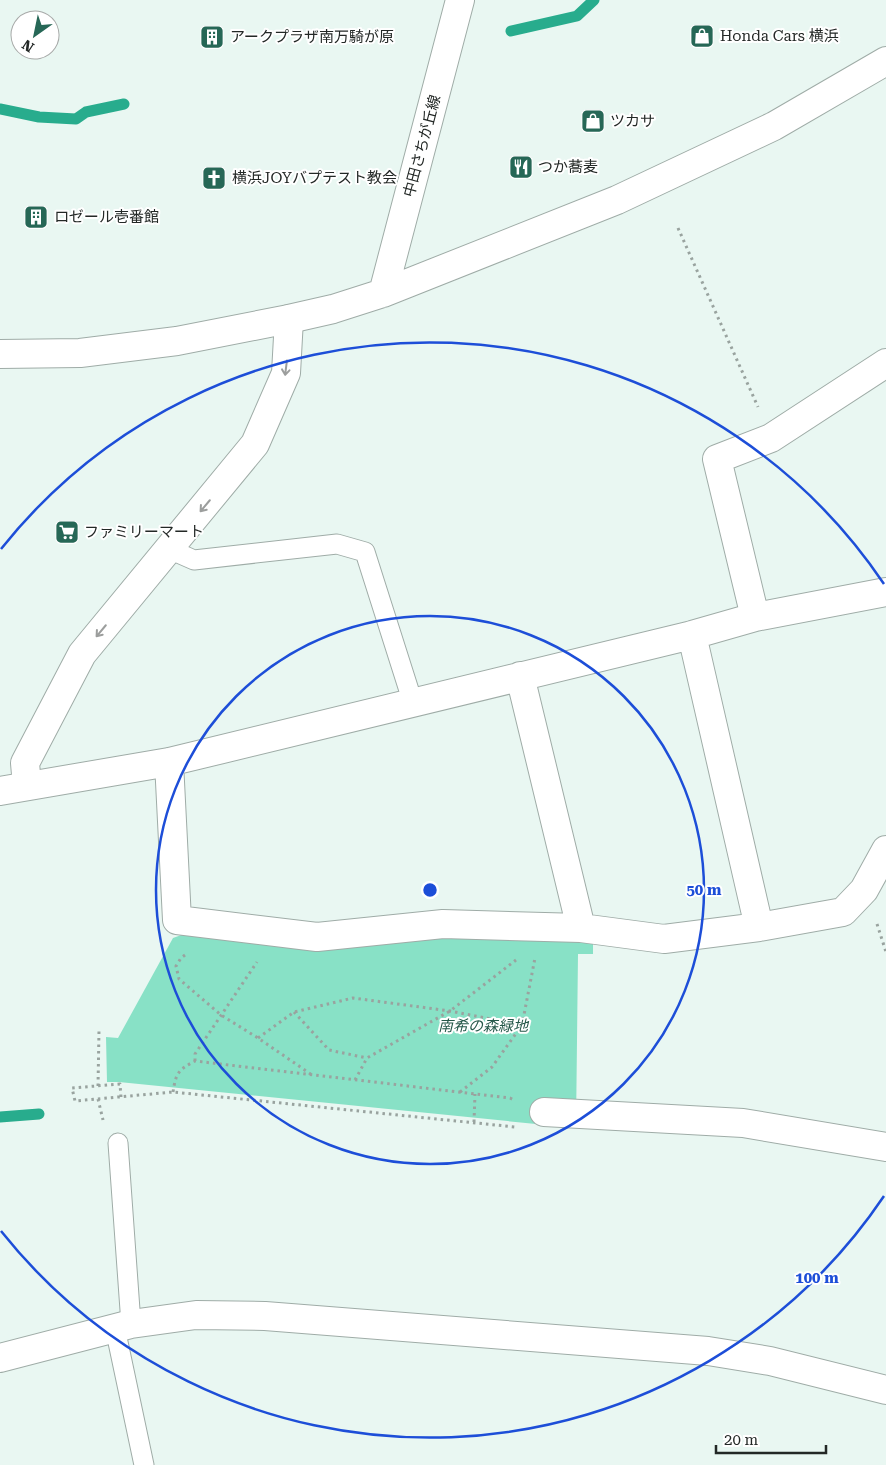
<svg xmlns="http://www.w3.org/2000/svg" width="886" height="1465" font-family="'Roboto Serif','Noto Sans JP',serif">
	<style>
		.green { fill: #88e1c6 }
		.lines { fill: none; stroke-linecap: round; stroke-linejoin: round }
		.stream { stroke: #28ac8d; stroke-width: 11 }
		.lane-casing { stroke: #9faca7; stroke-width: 21 }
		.street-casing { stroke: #9faca7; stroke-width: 30 }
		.secondary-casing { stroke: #9faca7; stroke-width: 30 }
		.path { stroke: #99a39f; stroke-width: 3; stroke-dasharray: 2.5 4; stroke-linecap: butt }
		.lane { stroke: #fff; stroke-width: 19 }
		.street { stroke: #fff; stroke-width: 28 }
		.secondary { stroke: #fff; stroke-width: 28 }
		.oneway { stroke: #9c9e9d }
		.ring { fill: none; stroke: #1d4ed8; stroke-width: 2.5 }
		.labels { text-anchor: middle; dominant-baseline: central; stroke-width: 4; stroke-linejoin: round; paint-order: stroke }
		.poi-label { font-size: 15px; fill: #232826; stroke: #fff; text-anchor: start }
		.street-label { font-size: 15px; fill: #232826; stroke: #fff }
		.park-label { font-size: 15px; font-style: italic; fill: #26584a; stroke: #fff }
		.centre { fill: #1d4ed8; stroke: #fff; stroke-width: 2.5 }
		.ring-label { font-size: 15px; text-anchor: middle; font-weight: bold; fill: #1d4ed8; stroke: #fff; stroke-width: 4; stroke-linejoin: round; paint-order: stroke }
	</style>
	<rect width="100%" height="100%" fill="#e9f7f2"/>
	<!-- green -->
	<path class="green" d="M442,932l151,9v13h-15l-2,174 -457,-46h-12l-1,-45 12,1 55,-100 14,-5z"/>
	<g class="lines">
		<!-- stream -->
		<path class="stream" d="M511,31l66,-15 17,-16
			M0,109l39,8 37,2 10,-7 38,-8
			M0,1117l39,-3"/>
		<!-- lane casing -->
		<g class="lane-casing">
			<path id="lane" d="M169,549l25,11 143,-16 28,8 48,151
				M118,1143l13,181
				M115,1328l29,137"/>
		</g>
		<!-- street casing -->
		<g class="street-casing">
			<path id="street" d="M755,617l-38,-158 54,-21 115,-75
				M692,635l67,292
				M520,676l61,252
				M169,762l8,158 140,17 126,-13 138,4 83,11 95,-12 84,-15 21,-22 22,-40
				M27,786l-2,-23 57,-109 173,-210 31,-71 3,-54
				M0,791l169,-29 523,-127 63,-18 131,-25
				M544,1112l199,11 143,24"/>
		</g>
		<!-- secondary casing -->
		<g class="secondary-casing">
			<path id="secondary" d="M383,293l77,-293
				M0,354l80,-1 97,-12 112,-22 44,-10 50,-16 234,-93 157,-74 112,-65
				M0,1358l131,-34 65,-9 69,1 443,35 62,10 116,29"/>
		</g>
		<!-- path -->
		<path class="path" d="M678,228l80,179
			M877,924l9,28
			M185,955l-4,3 -5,8 3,13 42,36 37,23 54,37
			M294,1012l35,38 38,8
			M258,1038l36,-26 59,-14 97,13 72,14
			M195,1061v-7l62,-92
			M355,1080l12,-22 83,-47 66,-51
			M98,1086l1,-56
			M173,1092c3,-19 5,-22 22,-31l315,37 4,2
			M460,1092l32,-25 30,-42 13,-67
			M121,1097l-1,-13 -48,4 3,13 98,-9 342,35
			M98,1099l5,21
			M474,1122l1,-28"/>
		<!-- lane -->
		<use href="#lane" class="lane"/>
		<!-- street -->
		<use href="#street" class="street"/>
		<!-- secondary -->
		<use href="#secondary" class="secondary"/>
	</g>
	<!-- one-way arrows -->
	<defs><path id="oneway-shaft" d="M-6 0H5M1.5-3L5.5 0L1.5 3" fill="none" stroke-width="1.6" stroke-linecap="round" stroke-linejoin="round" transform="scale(1.25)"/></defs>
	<g class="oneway">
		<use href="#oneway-shaft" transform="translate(286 368) rotate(97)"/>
		<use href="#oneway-shaft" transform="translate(205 506) rotate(130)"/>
		<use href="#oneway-shaft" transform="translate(101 631) rotate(130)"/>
	</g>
	<!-- distance rings -->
	<g class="ring">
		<circle cx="430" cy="890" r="274"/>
		<path d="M884 1196A548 548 0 0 1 1 1231M1 549A548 548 0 0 1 884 584"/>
	</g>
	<!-- icons -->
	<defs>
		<g id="shop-square" transform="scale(1.25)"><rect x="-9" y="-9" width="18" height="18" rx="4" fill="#266756" stroke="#fff"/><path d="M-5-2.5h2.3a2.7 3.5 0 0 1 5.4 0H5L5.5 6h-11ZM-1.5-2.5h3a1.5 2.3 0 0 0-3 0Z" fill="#fff"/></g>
		<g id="building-square" transform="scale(1.25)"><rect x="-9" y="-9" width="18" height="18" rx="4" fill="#266756" stroke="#fff"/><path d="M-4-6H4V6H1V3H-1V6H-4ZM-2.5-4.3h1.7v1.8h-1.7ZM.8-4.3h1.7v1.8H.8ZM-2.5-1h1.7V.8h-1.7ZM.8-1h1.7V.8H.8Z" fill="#fff"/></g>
		<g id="restaurant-square" transform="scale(1.25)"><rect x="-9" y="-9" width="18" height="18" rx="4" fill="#266756" stroke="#fff"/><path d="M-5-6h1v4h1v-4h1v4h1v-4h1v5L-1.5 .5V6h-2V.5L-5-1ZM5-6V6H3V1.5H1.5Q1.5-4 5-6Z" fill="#fff"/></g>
		<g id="church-square" transform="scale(1.25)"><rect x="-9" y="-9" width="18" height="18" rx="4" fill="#266756" stroke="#fff"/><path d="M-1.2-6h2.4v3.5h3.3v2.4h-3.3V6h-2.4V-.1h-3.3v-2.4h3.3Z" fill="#fff"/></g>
		<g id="supermarket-square" transform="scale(1.25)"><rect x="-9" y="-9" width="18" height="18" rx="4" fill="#266756" stroke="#fff"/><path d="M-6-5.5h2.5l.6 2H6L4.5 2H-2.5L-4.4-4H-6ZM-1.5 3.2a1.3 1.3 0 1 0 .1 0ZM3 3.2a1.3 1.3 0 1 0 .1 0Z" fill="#fff"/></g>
	</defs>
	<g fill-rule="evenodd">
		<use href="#shop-square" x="702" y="36"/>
		<use href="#building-square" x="212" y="37"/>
		<use href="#shop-square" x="593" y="121"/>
		<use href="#restaurant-square" x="521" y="167"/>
		<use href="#church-square" x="214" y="178"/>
		<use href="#building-square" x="36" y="217"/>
		<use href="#supermarket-square" x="67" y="532"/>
	</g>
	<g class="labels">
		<!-- poi labels -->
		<g class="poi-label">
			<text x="720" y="36">Honda Cars 横浜</text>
			<text x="230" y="37">アークプラザ南万騎が原</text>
			<text x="610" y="121">ツカサ</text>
			<text x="538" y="167">つか蕎麦</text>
			<text x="232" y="178">横浜JOYバプテスト教会</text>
			<text x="54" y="217">ロゼール壱番館</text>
			<text x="84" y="532">ファミリーマート</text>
		</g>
		<!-- street labels -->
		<g class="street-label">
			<text transform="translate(422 146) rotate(-75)">中田さちが丘線</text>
		</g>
		<!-- park labels -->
		<g class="park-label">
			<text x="483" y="1026">南希の森緑地</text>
		</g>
	</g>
	<circle cx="430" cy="890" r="8" class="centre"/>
	<g class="ring-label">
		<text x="704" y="895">50 m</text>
		<text x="817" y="1283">100 m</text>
	</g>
	<!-- north arrow -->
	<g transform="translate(35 35) rotate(213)"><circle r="24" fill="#ffffff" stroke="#a7a9a8"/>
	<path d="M0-4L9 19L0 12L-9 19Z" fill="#266756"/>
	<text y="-8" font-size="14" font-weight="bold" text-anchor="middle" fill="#232826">N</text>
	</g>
	<!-- scale -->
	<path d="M716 1445v8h110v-8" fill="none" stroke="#232826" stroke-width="2.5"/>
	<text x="724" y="1445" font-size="15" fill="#232826" stroke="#ffffff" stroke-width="4" paint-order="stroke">20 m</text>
</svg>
